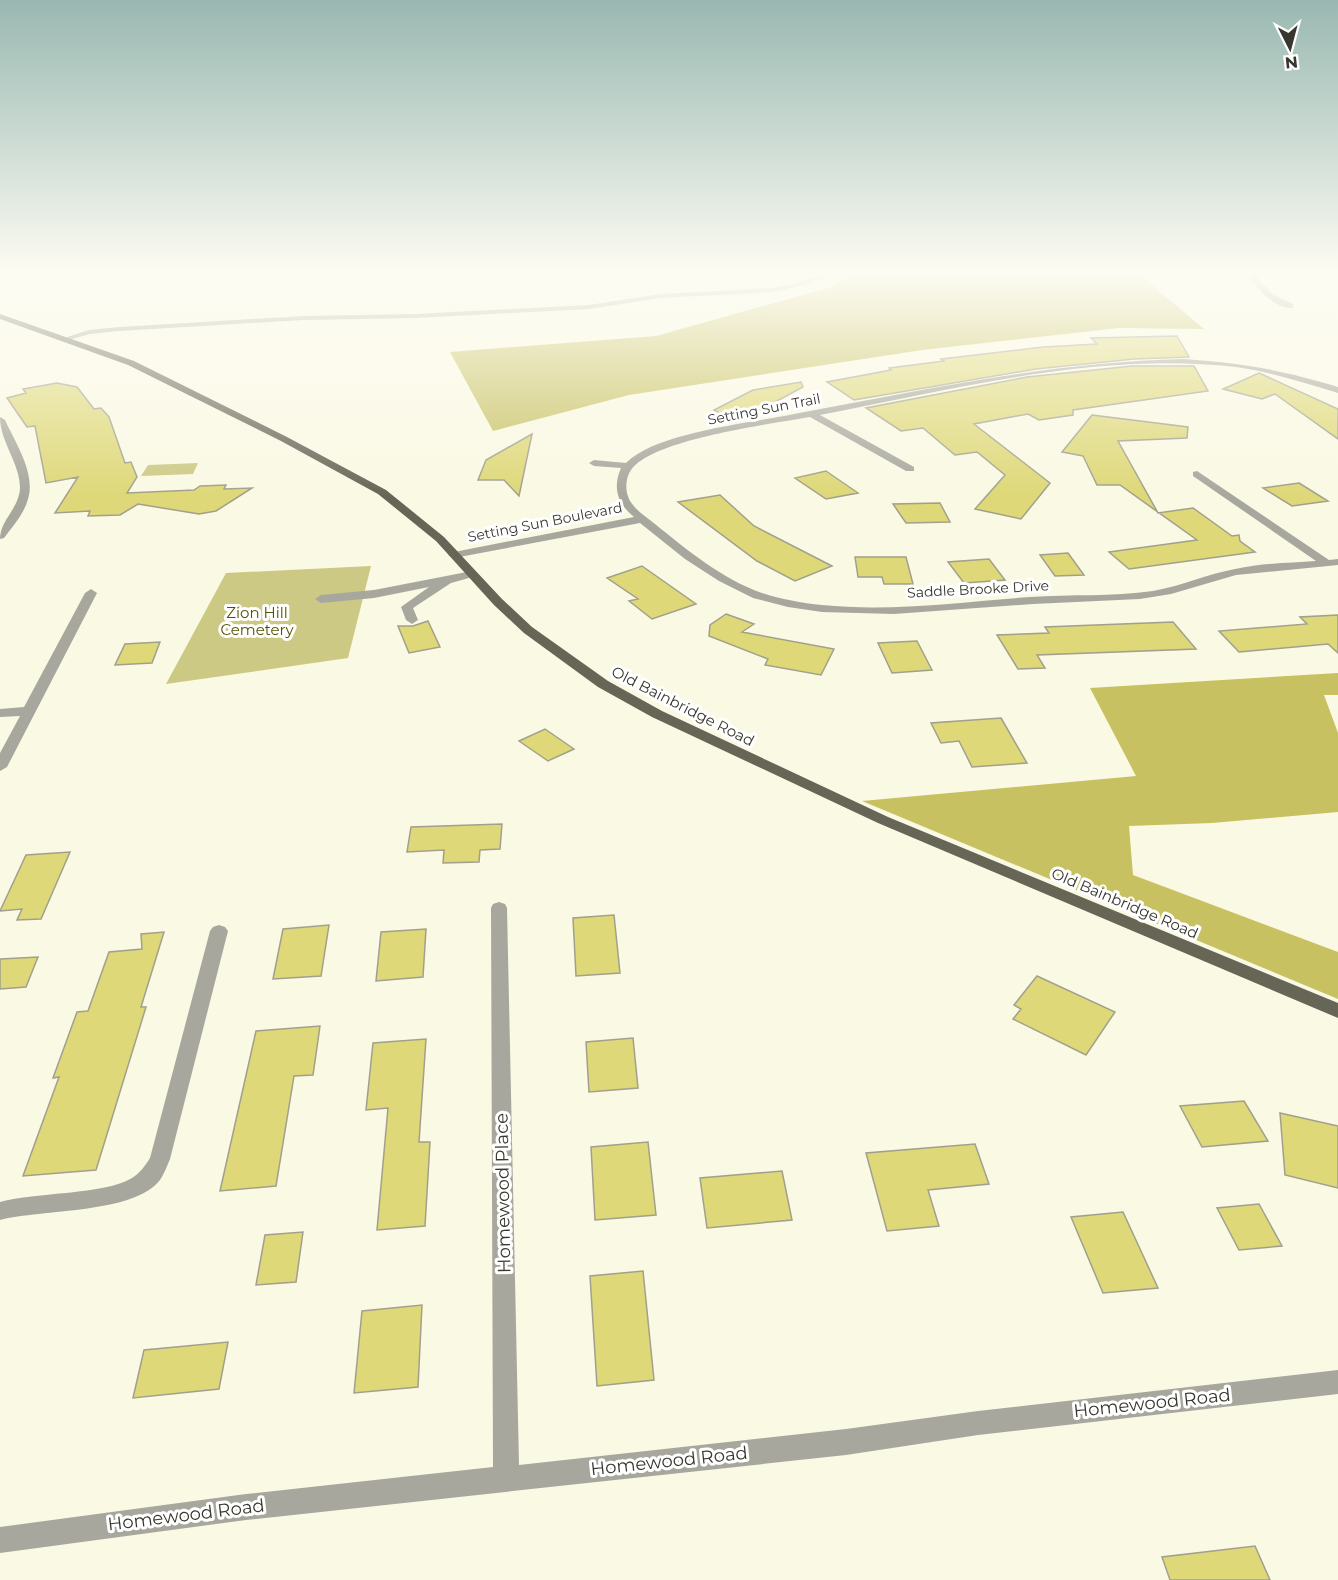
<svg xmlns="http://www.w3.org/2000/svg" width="1338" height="1580" font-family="Montserrat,sans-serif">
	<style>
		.green { fill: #ccc985 }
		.forest { fill: #c7c162 }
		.building { fill: #ded878; stroke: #a1a08d; stroke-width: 1.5 }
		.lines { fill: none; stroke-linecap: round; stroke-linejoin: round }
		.minor { fill: #a7a79e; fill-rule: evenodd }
		.major { fill: #666556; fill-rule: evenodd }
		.labels { text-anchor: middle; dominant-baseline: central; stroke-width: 6; stroke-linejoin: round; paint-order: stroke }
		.far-street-label { font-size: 14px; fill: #38372f; stroke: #fff }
		.park-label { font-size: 15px; fill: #555103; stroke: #fff }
		.street-label { font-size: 15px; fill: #38372f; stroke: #fff }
		.near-street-label { font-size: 18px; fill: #38372f; stroke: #fff }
	</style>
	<rect width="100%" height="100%" fill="#faf9e4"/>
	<!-- green -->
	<path class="green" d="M198,463l-5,11 -52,2 7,-11z
		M371,566l-23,92 -182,26 60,-111z"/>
	<!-- forest -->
	<path class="forest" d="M856,275h284l64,54 -85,-1 -197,22 -293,45 -136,36 -43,-79 206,-16 172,-48z
		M1338,673v22h-14l14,38v79l-126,11 -83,3 4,49 205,77v47l-476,-198 274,-25 -46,-88z"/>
	<!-- building -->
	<path class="building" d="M1177,336l12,21 -55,2 -98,10 -182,31 -27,-18 64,-12 -2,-2 55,-7 -3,-2 102,-12 54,-3 -6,-6z
		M1132,366h62l14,25 -135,19v5l-34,5 -11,-6 -54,10 76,59 -29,36 -46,-10 30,-34 -28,-23 -22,3 -32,-27 -22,3 -35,-23 161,-31z
		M1259,373l79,36v30l-63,-45 -13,5 -39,-10z
		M801,382l2,5 -63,34 -7,1 -19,-12 39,-20z
		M57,383l20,4 17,22 7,-1 8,9 16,46 6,-1 6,15 -10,16 67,-3 6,-4 26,-1 -2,4 28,-1 -36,23 -17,3 -61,-10 -18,11 -32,1 2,-5 -35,2 23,-36 -32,6 -11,-57 -8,1 -20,-29 19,-5 -3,-4z
		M1092,415l96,12 -1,11 -69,3 40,72 35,-5 39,28 7,-1 1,6 15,11 -126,17 -20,-17 88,-12 -77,-55h-23l-14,-29 -21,-4z
		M532,434l-13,62 -15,-16h-26l8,-20z
		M826,471l32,22 -32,6 -31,-21z
		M1299,483l29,18 -36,5 -29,-18z
		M720,495l34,31 78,40 -37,15 -38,-20 -79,-59z
		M940,503l10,19 -44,1 -13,-19z
		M1068,553l16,22 -29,1 -15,-21z
		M855,557h51l7,27h-29l-2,-7h-24z
		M989,559l16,21 -41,3 -16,-21z
		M642,566l54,38 -44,15 -23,-18 9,-2 -31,-21z
		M726,614l28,10 -12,8 92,17 -13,26 -56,-10 3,-6 -59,-23 1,-11z
		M1338,615v38l-10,-9 -89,8 -20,-21 88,-7 -7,-7z
		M428,621l12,26 -31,6 -11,-27h15z
		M1173,622l23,27 -159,6 8,13 -27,1 -21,-34 52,-2 -4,-6z
		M917,641l15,29 -40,3 -14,-30z
		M160,642l-8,21 -37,2 10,-21z
		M1001,718l26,45 -55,4 -13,-26 -18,2 -10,-20z
		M545,729l29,20 -26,12 -29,-20z
		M502,824l-2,25 -20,1 -1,12 -36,1 1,-13 -37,2 4,-25z
		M70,852l-29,67 -24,1 5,-11 -22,2 26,-56z
		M614,915l6,58 -44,3 -3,-58z
		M329,925l-8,51 -48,3 10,-50z
		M426,929l-3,48 -47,4 5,-49z
		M164,932l-23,75h5l-50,163 -73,6 36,-99 -6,1 24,-66 11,-1 21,-59 33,-3 -1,-15z
		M38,957l-12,30 -26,2v-30z
		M1037,976l78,36 -29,43 -73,-36 8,-10 -7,-4z
		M320,1026l-7,49 -19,1 -18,110 -56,5 36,-160z
		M633,1038l5,50 -49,4 -3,-50z
		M426,1039l-7,103h11l-5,84 -48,4 11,-122 -22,2 7,-67z
		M1244,1101l24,40 -66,6 -22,-41z
		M1280,1113l58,13v62l-53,-13z
		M648,1142l8,73 -61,5 -4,-73z
		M975,1144l14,40 -61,6 11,36 -52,5 -21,-78z
		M782,1171l10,49 -85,8 -7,-50z
		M1259,1204l23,42 -43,4 -22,-42z
		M1123,1212l35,76 -55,5 -32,-76z
		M303,1232l-7,50 -40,3 9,-50z
		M643,1271l11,109 -57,6 -7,-110z
		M422,1305l-4,82 -64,6 8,-82z
		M228,1342l-9,47 -86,9 11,-48z
		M1255,1546l15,34h-100l-8,-23z"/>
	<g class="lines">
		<!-- minor -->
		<path class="minor" d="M820,275h9l-29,11 -28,6 -112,6 -71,11 -173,9 -112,2 -185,11 -29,3 -22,6 -4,-2 25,-8 30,-3 185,-11 112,-2 173,-9 71,-11 112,-6 24,-5z
			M1248,275h7l17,19 21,10v4c-20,0 -35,-19 -45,-33z
			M1184,359c57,4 99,11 154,28v6c-34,-10 -66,-21 -102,-26 -138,-16 -281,22 -416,48l94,52v4h-8l-96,-54c-39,7 -158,22 -179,53 -7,10 -6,26 2,35 5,7 15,13 22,19 32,26 67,55 107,69 19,6 40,10 60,12 69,7 139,-3 208,-8 41,-3 82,0 123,-6 28,-5 55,-17 82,-22 27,-6 54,-6 81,-8l-123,-85v-4l4,-1 132,89 9,-1v6l-102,10 -65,19 -31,5 -107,5 -139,10 -72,-2 -34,-5 -35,-9 -34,-17 -34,-22 -45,-36 -186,35 -6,-3 6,-3 180,-35c-16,-13 -22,-29 -13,-49l-27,-2 -5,-3 5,-3 32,3c30,-31 125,-40 168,-49 128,-24 258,-52 390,-55z
			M0,417l5,3c10,22 31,53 23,79 -4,15 -15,27 -24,39l-4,1c0,-19 19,-30 20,-51 0,-25 -20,-46 -20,-71z
			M472,571l6,3 -2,2 -25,7 -38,25 5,12 -6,4 -6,-4 -5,-13 28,-20 -55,11 -53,5 -6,-4 6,-4 53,-5z
			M91,589l6,4 -90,174 -7,4v-18l20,-37 -20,1v-8l24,-2 61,-114z
			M499,902l6,2 2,4 12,557 327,-36 132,-18 360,-41v24l-360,41 -132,20 -600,65 -246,33v-26l246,-33 247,-27 -2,-559 2,-4z
			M219,925l6,2 3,4 -58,228c-3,7 -6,15 -10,21 -26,34 -118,29 -160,40v-18c36,-10 104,-7 132,-24 8,-5 13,-12 18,-20l60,-227 3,-4z"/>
		<!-- major -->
		<path class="major" d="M0,314l134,47 153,76 99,53 58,47 58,62 30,28 76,54 54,30 226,106 450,186v15l-460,-195 -226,-106 -54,-30 -74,-54 -30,-28 -58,-64 -58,-47 -97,-53 -153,-76 -128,-46z"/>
	</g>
	<!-- sky -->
	<linearGradient id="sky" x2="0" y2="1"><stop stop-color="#99b8b1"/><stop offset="0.55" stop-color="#fdfcf3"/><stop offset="1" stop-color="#fdfcf3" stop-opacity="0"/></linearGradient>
	<rect width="1338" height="496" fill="url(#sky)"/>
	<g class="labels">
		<!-- far-street labels -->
		<g class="far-street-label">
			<text transform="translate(764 409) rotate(-11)">Setting Sun Trail</text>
			<text transform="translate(545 522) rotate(-11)">Setting Sun Boulevard</text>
			<text transform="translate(978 589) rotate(-3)">Saddle Brooke Drive</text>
		</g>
		<!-- park labels -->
		<g class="park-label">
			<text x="257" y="612">Zion Hill<tspan x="257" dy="17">Cemetery</tspan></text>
		</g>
		<!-- street labels -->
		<g class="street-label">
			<text transform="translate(683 706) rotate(27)">Old Bainbridge Road</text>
			<text transform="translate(1125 903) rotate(23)">Old Bainbridge Road</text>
		</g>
		<!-- near-street labels -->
		<g class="near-street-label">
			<text transform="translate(503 1193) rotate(-91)">Homewood Place</text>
			<text transform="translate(1152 1403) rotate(-6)">Homewood Road</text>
			<text transform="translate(669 1461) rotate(-6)">Homewood Road</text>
			<text transform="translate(186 1515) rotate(-7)">Homewood Road</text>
		</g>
	</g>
	<!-- north arrow -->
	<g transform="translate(1290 48) rotate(174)" stroke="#ffffff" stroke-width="4.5" paint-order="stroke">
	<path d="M0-4.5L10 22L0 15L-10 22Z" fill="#38372f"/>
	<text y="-9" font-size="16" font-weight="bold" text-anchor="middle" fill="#38372f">N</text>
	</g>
</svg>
